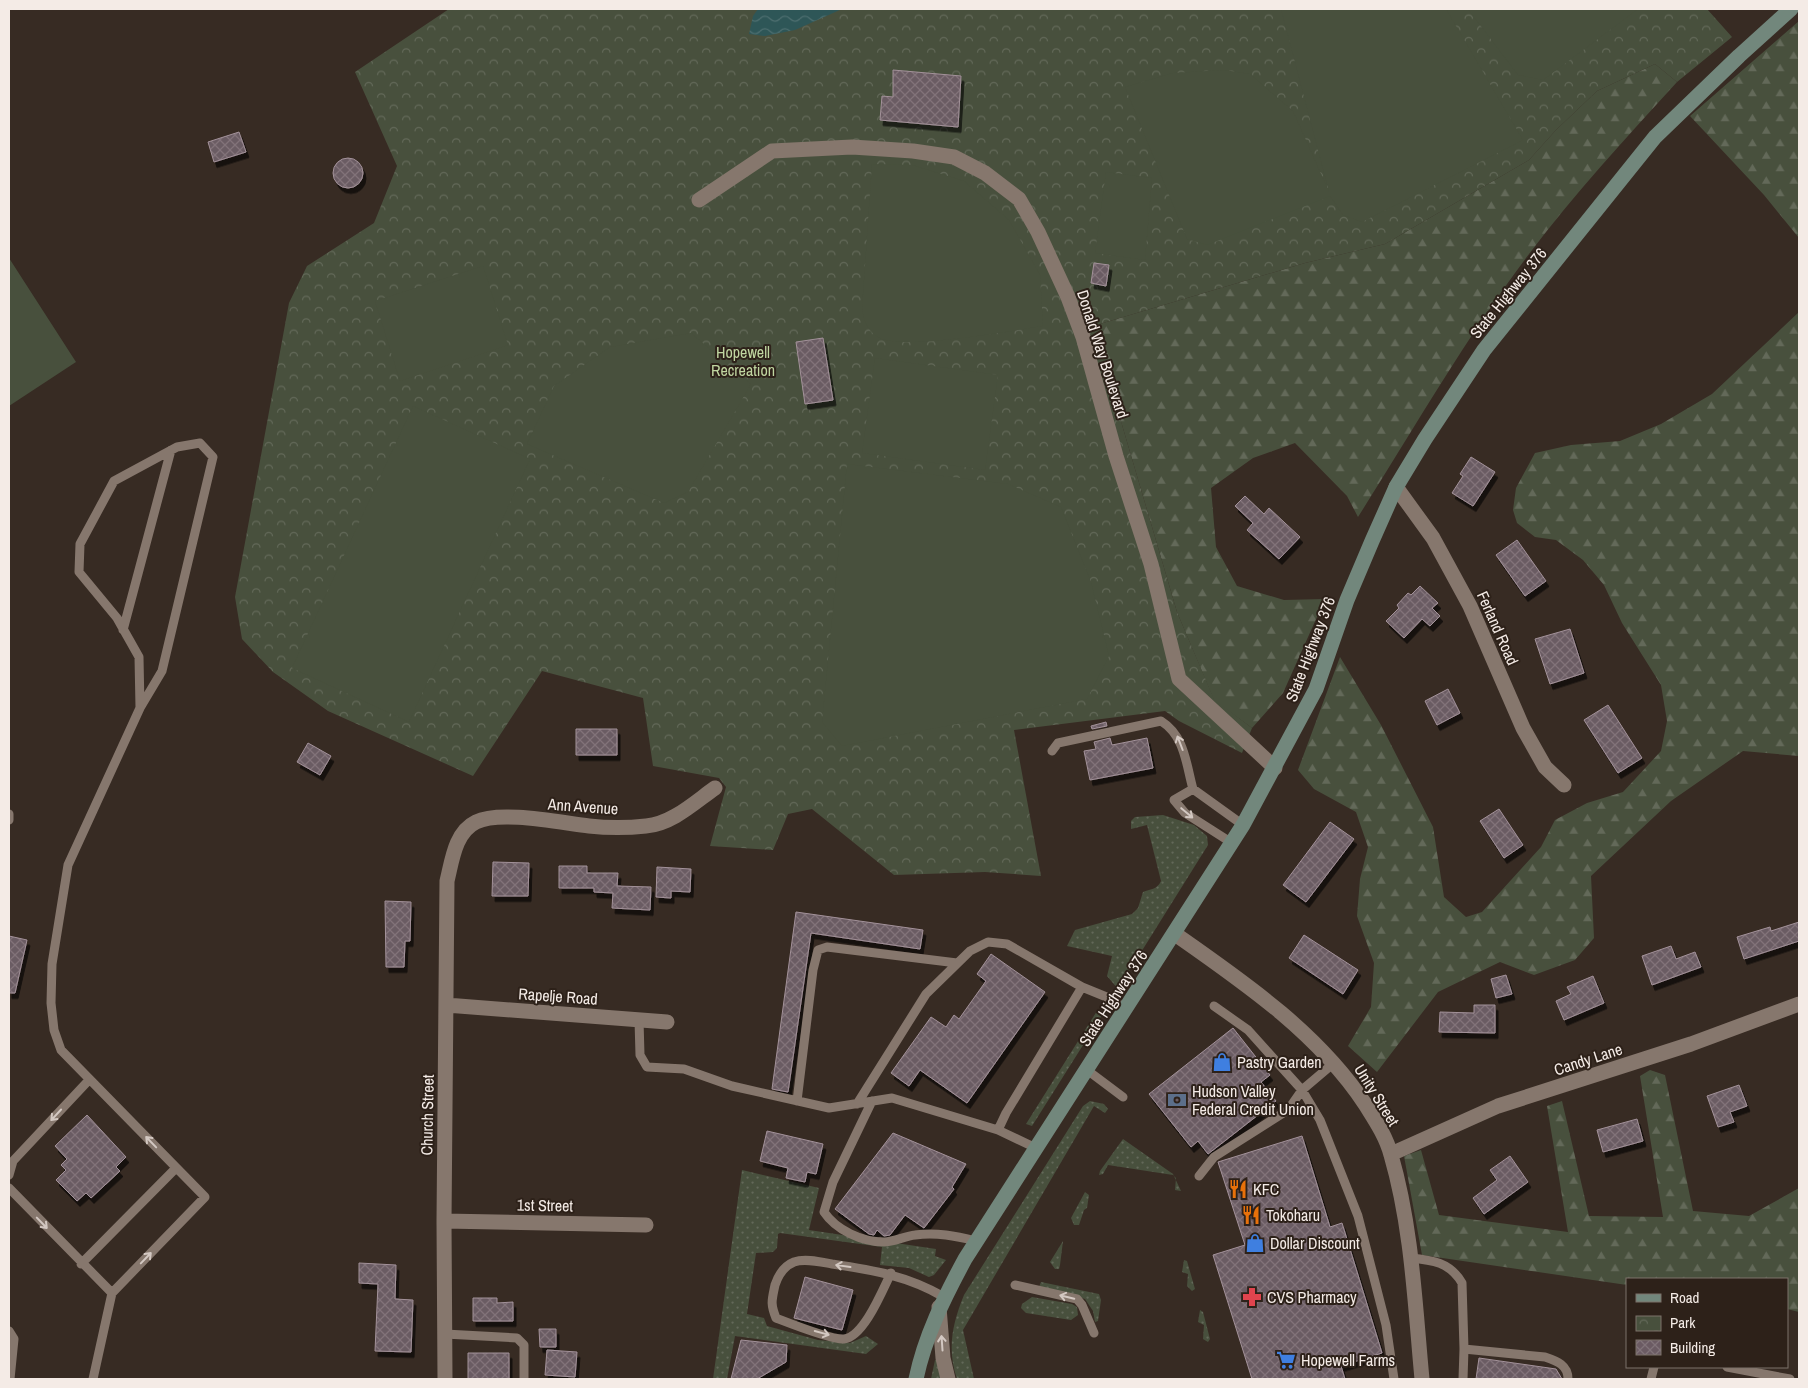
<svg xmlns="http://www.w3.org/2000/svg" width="1808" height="1388" font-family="'Archivo Narrow',sans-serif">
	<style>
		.grass { fill: url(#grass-dots) }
		.forest { fill: url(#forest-firs) }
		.park { fill: url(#park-crowns) }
		.garden { fill: #48503d }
		.water { fill: url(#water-waves) }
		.building { fill: url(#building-cross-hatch); stroke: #a3929a; filter: url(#shadow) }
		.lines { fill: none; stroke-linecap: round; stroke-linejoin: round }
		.service { stroke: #86776d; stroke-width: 9 }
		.minor { stroke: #86776d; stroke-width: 15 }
		.tertiary { stroke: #86776d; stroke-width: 15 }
		.secondary { stroke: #72877c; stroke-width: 15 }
		.oneway { stroke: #d3c8c2 }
		.labels { text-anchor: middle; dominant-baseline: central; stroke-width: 4; stroke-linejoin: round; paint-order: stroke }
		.street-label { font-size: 16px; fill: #f4ebe6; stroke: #2d2119 }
		.park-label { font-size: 16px; fill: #c0d6a1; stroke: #2d2119 }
		.poi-label { font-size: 16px; fill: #f4ebe6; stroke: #2d2119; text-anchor: start }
	</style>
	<defs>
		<pattern id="grass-dots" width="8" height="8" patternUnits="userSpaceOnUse" patternTransform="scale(1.25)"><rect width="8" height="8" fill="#48503d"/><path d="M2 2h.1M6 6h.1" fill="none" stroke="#636959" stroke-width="1.8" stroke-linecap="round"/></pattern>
		<pattern id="forest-firs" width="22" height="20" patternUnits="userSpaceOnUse" patternTransform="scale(1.25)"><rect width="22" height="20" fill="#48503d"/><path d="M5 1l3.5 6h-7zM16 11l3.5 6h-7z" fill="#636959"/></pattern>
		<pattern id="park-crowns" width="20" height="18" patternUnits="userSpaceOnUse" patternTransform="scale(1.25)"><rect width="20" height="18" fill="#48503d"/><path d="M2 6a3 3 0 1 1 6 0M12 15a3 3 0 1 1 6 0" fill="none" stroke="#636959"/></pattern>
		<pattern id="water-waves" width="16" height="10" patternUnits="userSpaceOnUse" patternTransform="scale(1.25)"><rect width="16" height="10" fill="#2e5657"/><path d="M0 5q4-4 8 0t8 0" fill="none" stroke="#4d6e6f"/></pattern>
		<pattern id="building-cross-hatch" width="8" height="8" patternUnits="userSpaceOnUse" patternTransform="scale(1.25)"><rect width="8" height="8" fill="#6b5b63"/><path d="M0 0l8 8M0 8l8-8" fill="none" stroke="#817379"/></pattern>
		<filter id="shadow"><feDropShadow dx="3" dy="5.5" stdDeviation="0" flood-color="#0009"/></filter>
	</defs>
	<rect width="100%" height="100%" fill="#372b23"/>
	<!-- grass -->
	<path class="grass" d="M1163,815l31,10 13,11 1,9 -90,144 -11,-13 5,-20 -45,-10 8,-16 57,-16 6,-6 5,-16c7,-3 14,-2 18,-11l-14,-56 -16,4v-8l4,-4z
		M1097,1011l5,4 -70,111 -6,-2z
		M1090,1101l14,3 4,5 -3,4 -11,-7 -131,224 11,49h-17c-10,-29 -5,-55 7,-84l119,-189z
		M1123,1139l50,35 8,17 -6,-1 1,-12 -3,-3 -65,-10 -5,9 -4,1 1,-4z
		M742,1170l77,18 -10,42 127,19 -1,7 11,4 -12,15 -5,2 -20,-9 -29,-3 2,-18 -102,-14 -2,1 -1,14 -4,4 -17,1 -9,61 17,4 3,8 51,14 32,3 16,-7 12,8 -12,10 -131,-18 -8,43h-14z
		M1085,1192l4,3 -2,13 -3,2 -5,15h-5l-3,-7z
		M1063,1241l-3,24 -1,4h-4l-5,-7z
		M1184,1260l3,1 8,28 -3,2 -5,-5 1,-12 -6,-2z
		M1041,1282l58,12 2,6 -3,21 -3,1 -2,-11 -8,-12 -46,-12z
		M1032,1297l40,7 5,3 1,8 -7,5 -45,-7 -5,-5 1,-4z
		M1200,1310l3,2 7,27 -2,3 -5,-3 1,-14 -6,-3z
		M935,1360h2l4,19h-10z"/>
	<!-- forest -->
	<path class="forest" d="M1799,21v217l-35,-43 -74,-79z
		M1655,64l22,18c-51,56 -103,112 -148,172 -62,82 -116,176 -171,263l-11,-21 -52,-53 -42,15 -42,30 5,59 21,39 47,14 41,-1 -42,94 -31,35 -38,-28 -37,-88 -84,-286 212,-63 80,-19 144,-84 27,-30 41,-39z
		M1799,312v444l-56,-5 -72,50 -80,75 3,62 -19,22 -41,15 -34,-13 -62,30 -61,80 -29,-26 23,-39 3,-44 -17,-47 3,-37 8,-32 -12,-35 -42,-23 -16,-19 42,-113 41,68 52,102 11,70 22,20 16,-5 59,-65 14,-27 32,-17 36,-11 38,-41 6,-30 -6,-36 -39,-62 -18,-38 -21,-25 -27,-20 -21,-3 -18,-14 -4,-13 3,-22 19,-35 36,-8 49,-4 41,-17 51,-30z
		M1650,1070l15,5 28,136 56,5 50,-28v124l-12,-3v-30h-160v6l-205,-30 -18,-99 17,-6 18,65 129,17 -21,-126 15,-5 27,115 74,1 -23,-141z"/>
	<!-- park -->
	<path class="park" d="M449,9h1258l25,28 -55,45 -22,-18 -58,27 -41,39 -27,30 -144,84 -80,19 -212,63 84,286 37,87 38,29 -10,25 -63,-32 -14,-10 -151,19 27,146 -56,-4 -91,3 -82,-66 -24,5 -15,36 -63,-4 16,-59 -7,-9 -66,-12 -10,-68 -101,-27 -69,105 -145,-65 -55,-39 -31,-33 -7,-42 54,-294 18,-37 67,-43 23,-57 -42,-94z"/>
	<!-- garden -->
	<path class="garden" d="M1281,9h165l77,131 -161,82 -19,-7 -13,-19 -123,49 -20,-6 -62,-152 48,-14 51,-3 26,4 43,37 36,81z
		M1468,9h170l-95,71 -25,-5z
		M872,164l40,1 52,16 45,39 31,55 3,51c-34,5 -133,23 -161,13 -13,-5 -18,-17 -20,-30z
		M1106,172l46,6 -7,82 -50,-7z
		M9,258l67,104 -67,44z
		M483,266l25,79 -108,36 -25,-80z
		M691,333l60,51 -63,108 -24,11 -137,-59 27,-58 56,-39z
		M875,358l123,17 -13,95 -123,-17z
		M413,406l117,53 -121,263 -117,-54z
		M847,464l161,20 53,23 30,75 18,74 -22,43 -245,47 -20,-24z"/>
	<!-- water -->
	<path class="water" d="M758,9h84l-47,21 -30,6 -16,-2 4,-18z"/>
	<!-- building -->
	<path class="building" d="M893,70l68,6 -3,51 -78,-7 2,-24 11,1z
		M239,132l7,20 -32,10 -6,-20z
		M333 173a15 15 0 1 1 30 0a15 15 0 1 1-30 0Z
		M1094,263l15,2 -3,21 -15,-3z
		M823,338l10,62 -28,4 -9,-62z
		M1471,457l24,15 -22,34 -21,-13 11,-17 -3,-2z
		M1245,496l19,18 5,-6 31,29 -21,22 -32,-29 6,-7 -18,-17z
		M1517,540l29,41 -21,15 -29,-41z
		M1420,586l18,17 -6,5 8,8 -10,10 -8,-7 -18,19 -18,-17 13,-13 -2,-3 11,-12 3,2z
		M1570,629l14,44 -34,11 -15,-45z
		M1448,689l12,24 -23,12 -12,-24z
		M1608,705l34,53 -24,15 -34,-53z
		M1106,722l1,4 -15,3 -1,-3z
		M576,729h41v26h-41z
		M1110,738l2,7 35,-7 6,30 -63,12 -6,-29 12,-2 -2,-7z
		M308,743l23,13 -11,19 -23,-13z
		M1499,809l24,36 -19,13 -24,-37z
		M1330,822l24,17 -48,63 -23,-17z
		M493,862l36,1 -1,33h-36z
		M559,866h28v7h31l-1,13 34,1 -1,23 -38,-2 1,-15 -19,-1v-4h-35z
		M657,867l34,2 -1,23 -19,-1v7l-15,-1z
		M385,901l26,1 -1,39h-5l-1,26h-18z
		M796,912l127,18 -3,19 -109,-16 -23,159 -16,-3z
		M1799,922v19l-55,18 -7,-22 33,-10 1,4z
		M1304,935l54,35 -15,24 -54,-36z
		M9,936l18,4 -12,53h-6z
		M1671,946l5,13 19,-7 6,15 -49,18 -10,-29z
		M991,954l54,38 -78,111 -47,-33 -11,16 -18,-13 40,-56 15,10 8,-12 5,4 27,-38 -9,-7z
		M1506,975l6,19 -16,4 -5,-19z
		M1593,976l11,27 -40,17 -8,-19 15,-7 -4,-7z
		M1474,1005h21v28l-56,-1 1,-20 34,1z
		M1233,1028l37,47 -9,7 15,19 -68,53 -10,-13 -7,6 -42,-53z
		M1739,1085l8,21 -17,6 4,10 -16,5 -11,-31z
		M87,1115l39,42 -10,10 4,4 -29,27 -5,-5 -9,8 -21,-21 10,-10 -5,-5 6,-6 -12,-13z
		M1637,1119l6,22 -40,11 -6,-22z
		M767,1131l56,13 -7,30 -9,-2 -2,10 -19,-4 2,-10 -28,-7z
		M893,1133l73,31 -14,23 2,2 -30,39 -19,-13 -15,20 -6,1 -7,-6 -3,5 -5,-1 -34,-25z
		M1302,1136l28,91 12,-4 40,130 -41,13 4,13h-93l-39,-124 32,-10 -27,-83z
		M1510,1156l18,26 -44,32 -11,-16 24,-18 -7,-10z
		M359,1263l37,2 -1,34 18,1 -2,52 -36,-1 3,-67 -19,-1z
		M805,1277l48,13 -11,40 -48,-12z
		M473,1298h24v5l16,-1v19h-40z
		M539,1329h17v18h-16z
		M741,1340l46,5 -1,17 -29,17h-26z
		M547,1350l30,2 -2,25 -30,-2z
		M468,1353h41v26h-41z
		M1479,1358l77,11 6,10h-86z"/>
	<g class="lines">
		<!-- service -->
		<path class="service" d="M123,630l48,-180
			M1052,751l6,-8 103,-22c24,15 25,43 32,68
			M9,814v6
			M1232,843l-47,-30 -11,-13 19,-11 50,36
			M1214,1006l34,24 54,60 18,30 38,96 28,109 8,54
			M639,1020l1,35 7,12 37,2 48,17 97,22 63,-10 106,32 8,-17 76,-126 27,11 18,11
			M1087,1070l36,27
			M797,1101l16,-131 5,-20 9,-3 130,16
			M872,1101l-39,81 -9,30c12,18 38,30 60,30 10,0 21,-6 31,-7 21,-3 41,1 61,6
			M857,1104l69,-110 44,-43 18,-9 19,2 75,43
			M998,1130l38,18
			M9,1175l4,-14 76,-81
			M1199,1176l15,-19 74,-47 14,-20 33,-28
			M9,1188l103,105
			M1410,1258c22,2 40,4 52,25l2,66 81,8c12,4 23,8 23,22
			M81,1264l95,-96
			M891,1273c-8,16 -27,64 -47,66 -12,1 -55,-16 -68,-21 -6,-15 -4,-18 -1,-33 3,-9 9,-19 19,-23 11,-4 27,0 38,2 41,6 76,12 112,33
			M1015,1285l62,14 5,6 12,28
			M9,1331l5,8 -4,40
			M445,1334l72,4 7,7v34
			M1727,1367l63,12
			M93,1379l19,-86 93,-96 -144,-147 -7,-20 -3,-27 1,-39 16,-99 72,-157 22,-37 51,-214 -13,-14 -23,4 -63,34 -34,63 -1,28 38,46 22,39 1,51
			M1463,1379l1,-30
			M1651,1379l3,-12"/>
		<!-- minor -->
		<path class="minor" d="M699,200l73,-49 80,-4 61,4 41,6 31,16 34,26 19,33 30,65 15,40 33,119 35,108 28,115 96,89
			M1396,487l37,51 37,68 53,122 22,39 19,18
			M1175,934c70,49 143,99 190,170 10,16 21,32 26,51 21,72 24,150 31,224
			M446,1005l221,17
			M1391,1154l107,-48 193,-62 108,-40
			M444,1221l202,4
			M445,1379l-1,-158 3,-340c5,-20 8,-49 29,-59 24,-12 86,1 113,4 18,2 39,2 57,0 26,-2 49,-24 69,-38"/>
		<!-- tertiary -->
		<path class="tertiary" d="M939,1307l4,51 5,21"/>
		<!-- secondary -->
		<path class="secondary" d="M916,1379c9,-43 28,-81 49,-120l278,-434 73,-136 31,-89 25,-59 24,-54 29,-48 59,-89 171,-213 84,-81 52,-47"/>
	</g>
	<!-- one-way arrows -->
	<defs><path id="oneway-shaft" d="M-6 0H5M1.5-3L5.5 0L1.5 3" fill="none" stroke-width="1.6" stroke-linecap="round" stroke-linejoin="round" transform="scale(1.25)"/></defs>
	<g class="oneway">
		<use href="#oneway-shaft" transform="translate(1180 743) rotate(-111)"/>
		<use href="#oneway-shaft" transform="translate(1187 813) rotate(40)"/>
		<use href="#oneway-shaft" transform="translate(56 1115) rotate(133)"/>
		<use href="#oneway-shaft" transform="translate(151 1142) rotate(-134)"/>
		<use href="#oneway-shaft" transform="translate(42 1223) rotate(46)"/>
		<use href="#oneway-shaft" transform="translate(146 1258) rotate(-46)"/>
		<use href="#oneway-shaft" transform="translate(843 1266) rotate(-172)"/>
		<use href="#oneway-shaft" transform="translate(1067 1297) rotate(-166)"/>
		<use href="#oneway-shaft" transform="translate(822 1333) rotate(15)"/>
		<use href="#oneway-shaft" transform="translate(942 1343) rotate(-94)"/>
	</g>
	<!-- icons -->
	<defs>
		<g id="shop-bare" transform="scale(1.5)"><path d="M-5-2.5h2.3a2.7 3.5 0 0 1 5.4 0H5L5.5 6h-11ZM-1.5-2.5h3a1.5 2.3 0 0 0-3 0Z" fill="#3f7fe0" stroke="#2d2119" stroke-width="2.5" paint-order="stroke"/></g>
		<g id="bank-bare" transform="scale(1.5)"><path d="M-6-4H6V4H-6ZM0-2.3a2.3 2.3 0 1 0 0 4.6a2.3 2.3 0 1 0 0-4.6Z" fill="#5c6f8a" stroke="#2d2119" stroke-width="2.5" paint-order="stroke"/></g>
		<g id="restaurant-bare" transform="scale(1.5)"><path d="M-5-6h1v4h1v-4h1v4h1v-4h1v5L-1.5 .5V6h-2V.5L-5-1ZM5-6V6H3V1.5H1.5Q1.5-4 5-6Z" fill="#e8710a" stroke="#2d2119" stroke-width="2.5" paint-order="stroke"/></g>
		<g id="pharmacy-bare" transform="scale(1.5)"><path d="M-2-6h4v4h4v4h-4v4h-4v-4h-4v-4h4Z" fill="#e0444e" stroke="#2d2119" stroke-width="2.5" paint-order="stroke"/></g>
		<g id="supermarket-bare" transform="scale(1.5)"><path d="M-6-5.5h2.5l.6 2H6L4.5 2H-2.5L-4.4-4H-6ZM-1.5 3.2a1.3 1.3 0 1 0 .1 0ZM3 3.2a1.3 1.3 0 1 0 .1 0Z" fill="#3f7fe0" stroke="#2d2119" stroke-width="2.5" paint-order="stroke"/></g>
	</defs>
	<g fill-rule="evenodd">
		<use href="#shop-bare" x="1222" y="1062"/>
		<use href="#bank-bare" x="1177" y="1100"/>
		<use href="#restaurant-bare" x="1238" y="1189"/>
		<use href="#restaurant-bare" x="1251" y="1215"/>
		<use href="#shop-bare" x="1255" y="1243"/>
		<use href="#pharmacy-bare" x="1252" y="1297"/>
		<use href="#supermarket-bare" x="1286" y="1360"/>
	</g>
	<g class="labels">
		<!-- street labels -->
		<g class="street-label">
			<text transform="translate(1508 293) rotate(-51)">State Highway 376</text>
			<text transform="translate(1103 354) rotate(72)">Donald Way Boulevard</text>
			<text transform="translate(1498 628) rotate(66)">Ferland Road</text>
			<text transform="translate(1310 649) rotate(-69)">State Highway 376</text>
			<text transform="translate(583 806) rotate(4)">Ann Avenue</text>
			<text transform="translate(558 996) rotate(4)">Rapelje Road</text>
			<text transform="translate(1113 998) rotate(-57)">State Highway 376</text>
			<text transform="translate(1588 1059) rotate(-18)">Candy Lane</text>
			<text transform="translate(1377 1095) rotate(58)">Unity Street</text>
			<text transform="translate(427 1115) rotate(-89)">Church Street</text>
			<text transform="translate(545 1205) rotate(1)">1st Street</text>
		</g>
		<!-- park labels -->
		<g class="park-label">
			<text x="743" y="352">Hopewell<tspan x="743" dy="18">Recreation</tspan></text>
		</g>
		<!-- poi labels -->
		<g class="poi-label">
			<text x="1237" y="1062">Pastry Garden</text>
			<text x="1192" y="1091">Hudson Valley<tspan x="1192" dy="18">Federal Credit Union</tspan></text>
			<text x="1253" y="1189">KFC</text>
			<text x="1266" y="1215">Tokoharu</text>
			<text x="1270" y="1243">Dollar Discount</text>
			<text x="1267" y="1297">CVS Pharmacy</text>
			<text x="1301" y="1360">Hopewell Farms</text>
		</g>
	</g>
	<!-- border -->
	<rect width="1808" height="1388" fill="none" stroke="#f4ebe6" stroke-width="20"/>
	<!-- legend -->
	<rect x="1626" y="1278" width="162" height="90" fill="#2d2119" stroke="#7d726b"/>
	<rect x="1636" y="1294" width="25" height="8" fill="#72877c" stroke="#7d726b"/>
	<text x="1670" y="1303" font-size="15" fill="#f4ebe6">Road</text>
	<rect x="1636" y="1316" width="25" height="15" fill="url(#park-crowns)" stroke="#7d726b"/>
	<text x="1670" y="1328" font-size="15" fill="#f4ebe6">Park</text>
	<rect x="1636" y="1340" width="25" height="15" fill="url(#building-cross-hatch)" stroke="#7d726b"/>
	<text x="1670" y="1353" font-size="15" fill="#f4ebe6">Building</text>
</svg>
